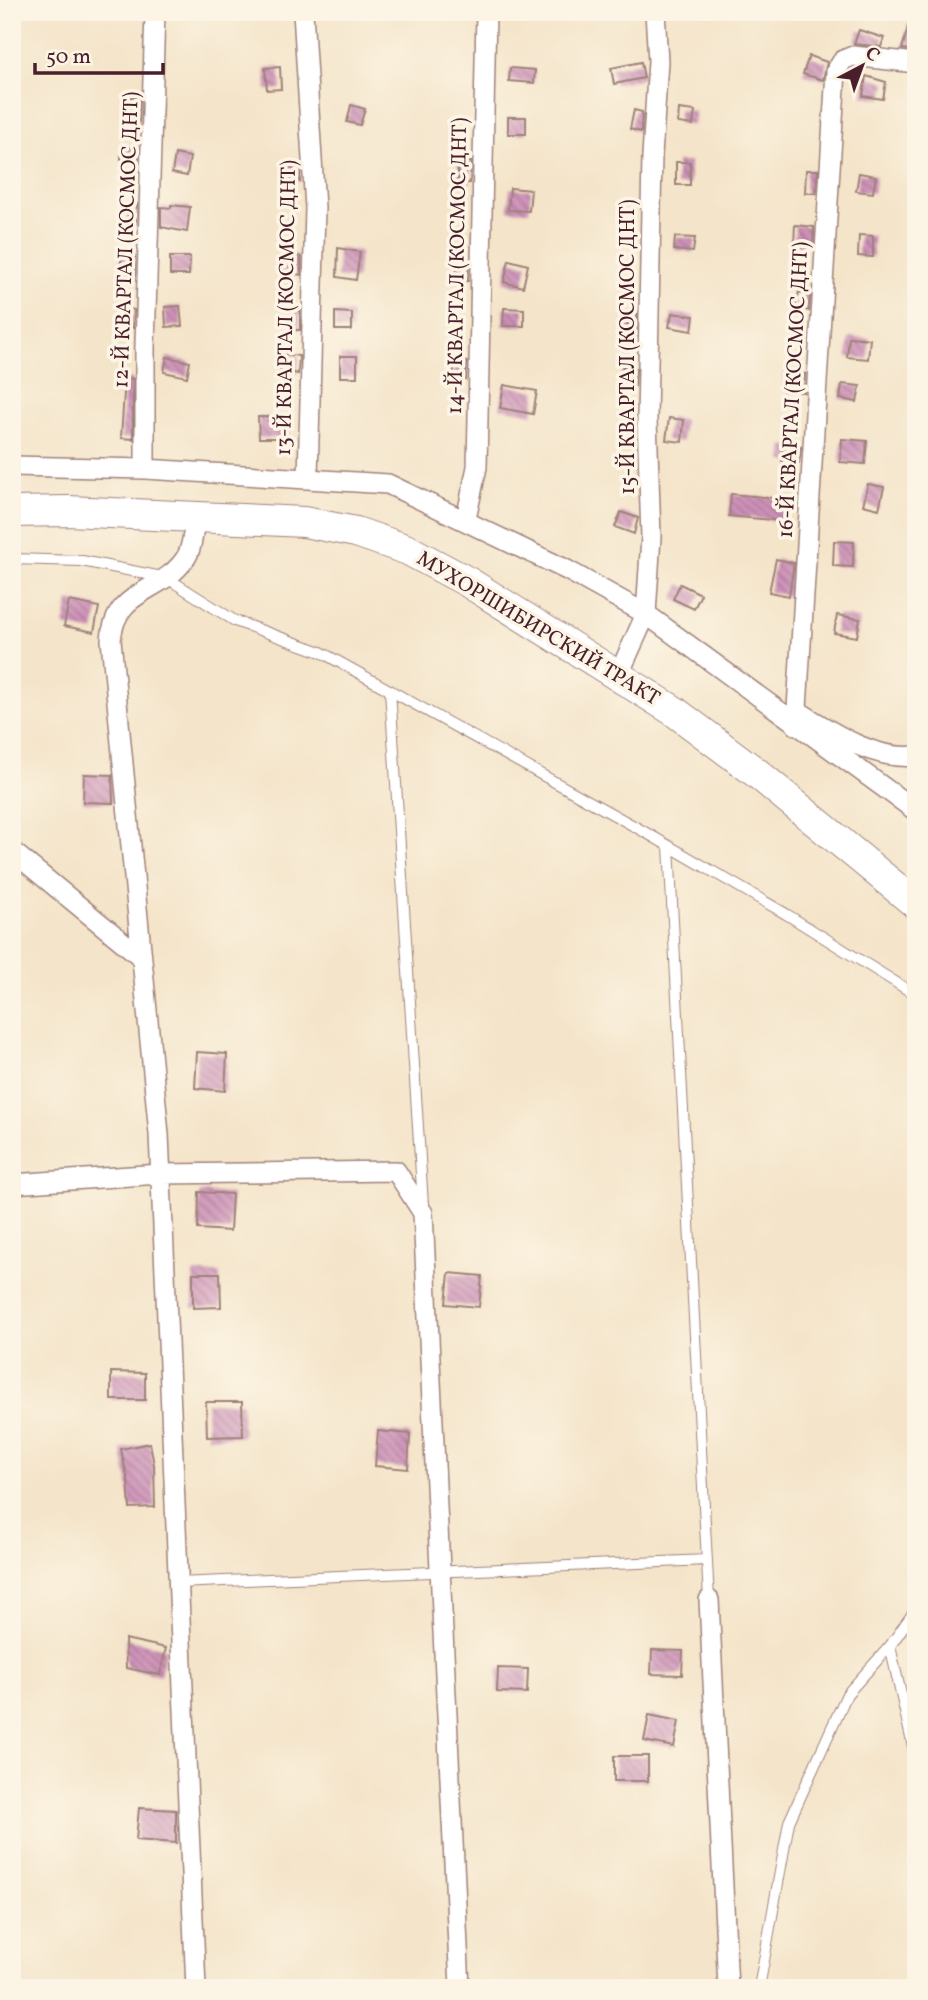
<svg xmlns="http://www.w3.org/2000/svg" width="928" height="2000" font-family="Vollkorn,serif">
	<style>
		.building { fill: url(#building-back-hatch) }
		.lines { fill: none; stroke-linecap: round; stroke-linejoin: round }
		.service-casing { stroke: #9f827a; stroke-width: 12 }
		.minor-casing { stroke: #9f827a; stroke-width: 22 }
		.primary-casing { stroke: #9f827a; stroke-width: 32 }
		.service { stroke: #fff; stroke-width: 10 }
		.minor { stroke: #fff; stroke-width: 19 }
		.primary { stroke: #fff; stroke-width: 30 }
		.labels { text-anchor: middle; dominant-baseline: central; stroke-width: 7; stroke-linejoin: round; paint-order: stroke }
		.street-label { font-size: 21px; fill: #4a1f2b; stroke: #fcf5e5 }
	</style>
	<defs>
		<pattern id="building-back-hatch" width="6" height="6" patternUnits="userSpaceOnUse" patternTransform="scale(1.75)"><rect width="6" height="6" fill="#cd91b8"/><path d="M-1 5l2 2M0 0l6 6M5-1l2 2" fill="none" stroke="#a87696"/></pattern>
	</defs>
	<rect width="100%" height="100%" fill="#fcf5e5"/>
	<filter id="ink" filterUnits="userSpaceOnUse"><feTurbulence type="fractalNoise" baseFrequency=".0143" numOctaves="2"/><feDisplacementMap in="SourceGraphic" scale="14" xChannelSelector="R" yChannelSelector="G"/><feConvolveMatrix kernelMatrix="1 2 1 2 8 2 1 2 1" color-interpolation-filters="sRGB"/></filter>
	<filter id="wash" filterUnits="userSpaceOnUse"><feTurbulence type="fractalNoise" baseFrequency=".00686" numOctaves="4" result="noise"/><feDisplacementMap in="SourceGraphic" scale="28" xChannelSelector="R" yChannelSelector="G"/><feGaussianBlur stdDeviation="1.57" result="paint"/><feColorMatrix in="noise" values="0 0 0 0 0 0 0 0 0 0 0 0 0 0 0 0 0 1.4 0 .05"/><feComposite in="paint" operator="in"/></filter>
	<g filter="url(#wash)">
		<rect width="100%" height="100%" fill="#f4e4c9"/>
		<g id="blocks">
			<!-- building -->
			<path class="building" d="M911,16l5,1v34l-14,-2z
				M859,30l25,8 -3,9 -27,-3z
				M809,56l18,6 -4,18 -20,-6z
				M641,62l3,16 -30,6 -3,-16z
				M280,67l1,22 -14,1 -2,-22z
				M510,68l25,2 -1,13 -25,-2z
				M866,76l20,6 -3,17 -20,-3z
				M130,97h10l-1,25 -8,1z
				M351,105l14,4 -5,16 -13,-3z
				M679,109l16,2 -2,14 -15,-2z
				M634,110l8,2 -1,20 -11,-3z
				M508,117h18v17h-18z
				M123,146l16,3 -1,13 -17,-3z
				M175,154l15,3 -3,19 -15,-3z
				M291,161l9,2v19l-13,-4z
				M458,162h13l-1,21h-12z
				M676,162h14v23h-14z
				M806,170h12l-2,23h-11z
				M859,173l17,3 -3,17 -17,-2z
				M510,188l21,2 -2,21 -21,-1z
				M129,203l8,1 -1,20 -9,-1z
				M171,205l19,2 -3,25 -26,-5v-20l10,1z
				M795,225l19,2 -1,19 -19,-2z
				M859,235l14,1v21l-15,-1z
				M675,237l20,1 -2,14 -19,-2z
				M338,248l22,4 -4,28 -19,-3z
				M287,253l14,4v18l-18,-4z
				M121,254l14,1v19l-14,-1z
				M170,257h20l-1,18h-19z
				M509,260l19,5 -5,22 -19,-5z
				M469,263l-1,18h-10l-1,-17z
				M799,292l11,3 -1,16 -14,-4z
				M180,306l2,20 -16,1 -1,-20z
				M122,307l12,3 -1,18 -15,-4z
				M292,308l8,1v21h-9z
				M504,308l20,1v17h-21z
				M335,312l17,1v17h-17z
				M629,313l8,1 -1,28 -10,-1z
				M672,313l22,3 -2,15 -23,-4z
				M849,337l21,2 -2,20 -21,-2z
				M284,354l15,2 -1,18 -18,-4z
				M340,356h17v21h-17z
				M167,357l23,5 -3,15 -23,-5z
				M455,360l12,2 -1,18 -13,-1z
				M623,366l13,2 -1,18 -14,-2z
				M784,373l21,1 -1,18 -21,-1z
				M125,378l8,1v60l-12,-1z
				M842,384l18,2 -3,16 -17,-3z
				M504,385l33,6 -4,23 -33,-6z
				M258,417h29v21h-28z
				M669,418l15,2 -2,22 -16,-2z
				M842,439l25,2 -2,23 -25,-2z
				M784,445l17,2 -2,16 -17,-2z
				M868,484l16,3 -5,22 -16,-4z
				M731,494l54,5 -2,22 -54,-5z
				M621,512l17,6 -4,16 -19,-7z
				M834,541l20,1 -1,25 -20,-1z
				M776,559l18,4 -5,33 -20,-4z
				M680,584l21,10 -7,15 -21,-10z
				M69,601l30,6 -5,25 -30,-6z
				M837,615l23,4 -3,18 -23,-4z
				M84,774l28,1 1,28 -30,-1z
				M197,1052l30,2 -2,37 -30,-3z
				M199,1192l33,2 -2,37 -32,-2z
				M193,1273h27l1,34 -28,1z
				M449,1273l33,3 -3,31 -33,-3z
				M111,1372l34,1v27h-34z
				M206,1402h36l1,34 -36,1z
				M378,1431l32,3 -2,35 -33,-3z
				M150,1443l4,22 1,42 -25,1 -2,-27 -7,-32z
				M125,1639l41,9 -6,27 -34,-7z
				M652,1650l31,1 -1,24 -31,-1z
				M498,1668l30,1 -1,24 -30,-1z
				M649,1715l30,6 -5,26 -30,-6z
				M614,1756h34v25h-34z
				M139,1808l37,2v33l-40,-3z"/>
		</g>
	</g>
	<g filter="url(#ink)">
		<use href="#blocks" fill-opacity="0" stroke="#9f827a" stroke-width="2"/>
		<g class="lines">
			<!-- service casing -->
			<g class="service-casing">
				<path id="service" d="M12,559l70,2 85,17 68,43 86,31 329,183 136,79 130,81
					M390,690l33,515
					M669,846l40,754
					M178,1583l529,-23
					M890,1646l26,114
					M759,1988l30,-166 58,-128 43,-48 26,-37"/>
			</g>
			<!-- minor casing -->
			<g class="minor-casing">
				<path id="minor" d="M303,12l12,196 -7,270
					M12,466l133,3 243,15 179,86 79,44 270,197
					M145,469v-123l10,-334
					M196,516c-3,12 -3,33 -11,43 -24,35 -70,29 -74,81l48,494 37,854
					M466,519l11,-52 9,-455
					M618,676l28,-62 5,-77 -4,-118 5,-263 6,-95 -3,-49
					M798,711c34,21 76,50 118,45
					M796,725l40,-654 7,-11 10,-4 63,7
					M12,851l129,106
					M12,1184l148,-10 236,-3 27,42 37,775
					M709,1600l19,388"/>
			</g>
			<!-- primary casing -->
			<g class="primary-casing">
				<path id="primary" d="M12,512l56,-1 236,11 52,10 52,18 60,32 206,129 84,63 158,130"/>
			</g>
			<!-- service -->
			<use href="#service" class="service"/>
			<!-- minor -->
			<use href="#minor" class="minor"/>
			<!-- primary -->
			<use href="#primary" class="primary"/>
		</g>
	</g>
	<g class="labels">
		<!-- street labels -->
		<g class="street-label">
			<text transform="translate(127 240) rotate(-88)">12-Й КВАРТАЛ (КОСМОС ДНТ)</text>
			<text transform="translate(458 266) rotate(-89)">14-Й КВАРТАЛ (КОСМОС ДНТ)</text>
			<text transform="translate(287 308) rotate(-89)">13-Й КВАРТАЛ (КОСМОС ДНТ)</text>
			<text transform="translate(628 347) rotate(-90)">15-Й КВАРТАЛ (КОСМОС ДНТ)</text>
			<text transform="translate(794 390) rotate(-87)">16-Й КВАРТАЛ (КОСМОС ДНТ)</text>
			<text transform="translate(538 629) rotate(31)">МУХОРШИБИРСКИЙ ТРАКТ</text>
		</g>
	</g>
	<!-- margin -->
	<rect width="928" height="2000" fill="none" stroke="#fcf5e5" stroke-width="42"/>
	<!-- north arrow -->
	<g transform="translate(862 66) rotate(41)" stroke="#fcf5e5" stroke-width="5" paint-order="stroke">
	<path d="M0-5L12 26L0 18L-12 26Z" fill="#4a1f2b"/>
	<text y="-10" font-size="19" font-weight="bold" text-anchor="middle" fill="#4a1f2b">С</text>
	</g>
	<!-- scale -->
	<path d="M35 63v10h128v-10" fill="none" stroke="#4a1f2b" stroke-width="3.5"/>
	<text x="46" y="63" font-size="21" fill="#4a1f2b" stroke="#fcf5e5" stroke-width="5" paint-order="stroke">50 m</text>
</svg>
